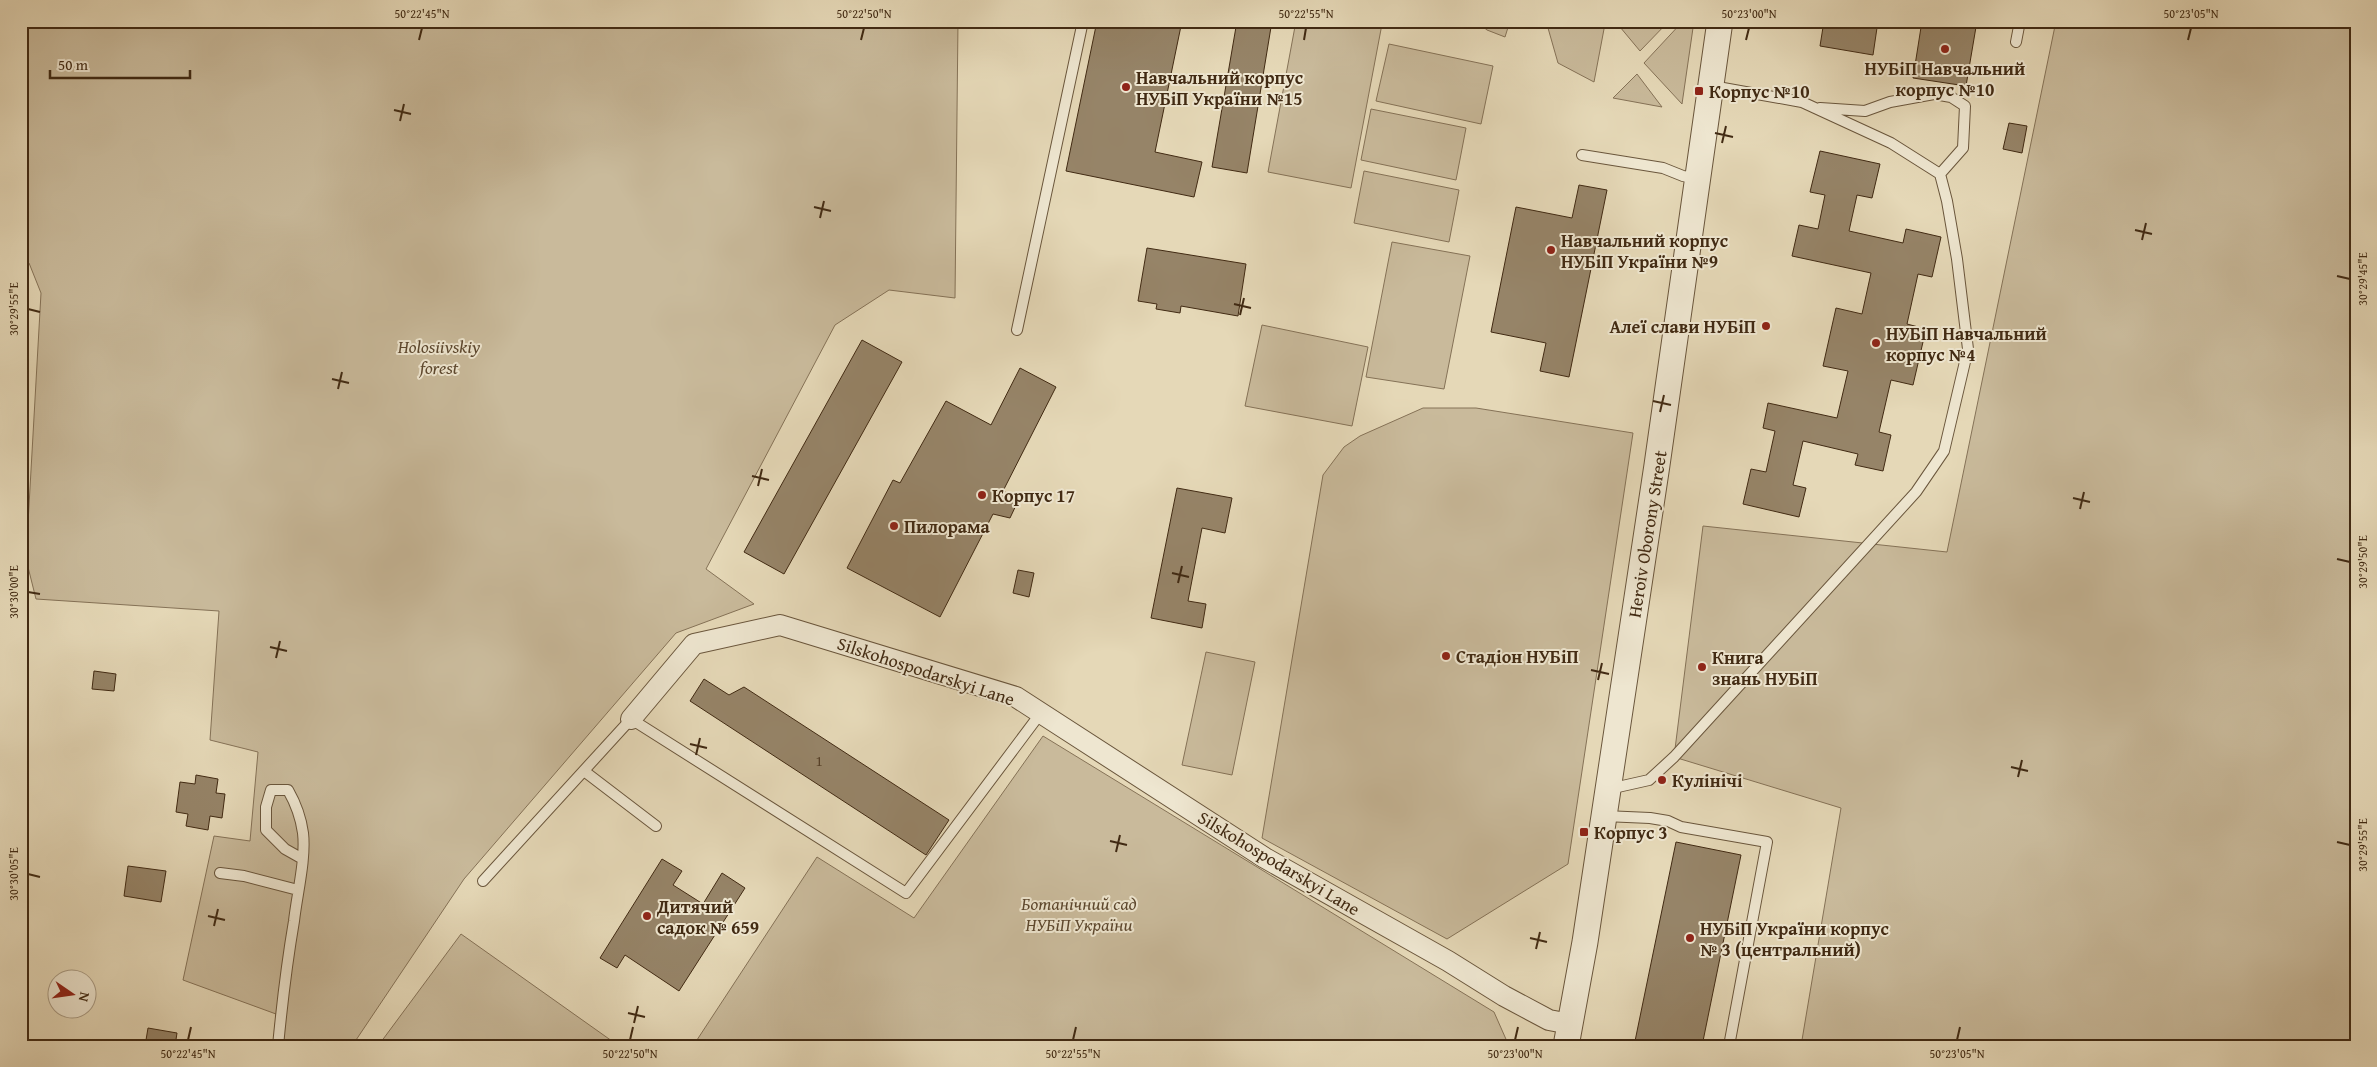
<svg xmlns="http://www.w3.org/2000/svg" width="2377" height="1067" font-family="'Gentium Book Plus',serif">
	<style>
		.green { fill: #c9ba9b; stroke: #857257 }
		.building { fill: #968468; stroke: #412a13 }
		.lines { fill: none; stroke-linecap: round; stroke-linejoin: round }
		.service-casing { stroke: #6a563c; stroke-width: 12 }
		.minor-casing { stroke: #6a563c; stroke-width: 22 }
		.tertiary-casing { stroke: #6a563c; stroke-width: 27 }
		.service { stroke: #eee6d0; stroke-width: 10 }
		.minor { stroke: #eee6d0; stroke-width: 20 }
		.tertiary { stroke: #eee6d0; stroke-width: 25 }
		.ticks { fill: none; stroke: #412a13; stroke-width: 2 }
		.poi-dot { fill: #8f2418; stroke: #eee6d0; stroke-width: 2 }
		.labels { text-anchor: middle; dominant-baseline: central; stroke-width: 4; stroke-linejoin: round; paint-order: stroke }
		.number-label { font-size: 15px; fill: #564028 }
		.poi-label { font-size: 18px; font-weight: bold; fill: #412a13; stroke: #eee6d0; text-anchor: start }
		.park-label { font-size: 18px; font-style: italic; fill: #5c472e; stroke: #eee6d0 }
		.street-label { font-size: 18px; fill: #412a13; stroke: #eee6d0 }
		.neatline { fill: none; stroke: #412a13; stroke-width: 2 }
		.ticks-label { font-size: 12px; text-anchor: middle; fill: #412a13 }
	</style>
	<rect width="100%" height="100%" fill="#e5d8b7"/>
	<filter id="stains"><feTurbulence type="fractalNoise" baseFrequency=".004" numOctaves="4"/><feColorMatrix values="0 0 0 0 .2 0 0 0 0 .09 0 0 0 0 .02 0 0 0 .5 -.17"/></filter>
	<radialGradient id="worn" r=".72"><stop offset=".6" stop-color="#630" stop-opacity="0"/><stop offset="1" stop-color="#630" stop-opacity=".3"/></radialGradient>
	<!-- green -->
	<path class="green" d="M21,21h937l-3,277 -66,-8 -54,35 -129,244 48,35 -78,29 -212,246 -112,167h-78l2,-32 -93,-34 31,-144 36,5 8,-89 -48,-12 9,-129 -183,-12 -10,-40 15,-266 -12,-30 -8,-8z
		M1296,21h73l13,3 -31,164 -83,-16z
		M1476,21h34l-5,16 -18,-7z
		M1546,21h51l7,8 -10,53 -36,-19z
		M1620,21h49l-29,30 -20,-24z
		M1683,21h11l-12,83 -38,-41z
		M2056,21h300v1025h-555l40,-238 -167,-51 29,-231 244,26z
		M1389,44l104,22 -12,58 -105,-23z
		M1637,74l25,33 -49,-9z
		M1371,109l95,19 -10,52 -95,-20z
		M1364,171l95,19 -10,52 -95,-19z
		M1392,242l78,14 -26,133 -78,-12z
		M1262,325l106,22 -16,79 -107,-20z
		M1423,408h53l157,25 -65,431 -121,75 -185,-101 61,-363 21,-28 16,-11z
		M1206,652l49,10 -23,113 -50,-10z
		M1043,736l451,276 15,34h-816l124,-189 97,61z
		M461,934l158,112h-241z"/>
	<!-- building -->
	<path class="building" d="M1097,21h85l-27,131 47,10 -8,35 -128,-26z
		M1237,21h35l-25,152 -35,-6z
		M1824,21h54l-5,34 -53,-9z
		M1922,21h55l-11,65 -53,-8z
		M2009,123l18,3 -5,27 -19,-4z
		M1820,151l60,13 -8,34 -15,-3 -8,36 54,12 3,-14 35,8 -9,40 -14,-3 -11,50 19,5 -13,56 -22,-5 -12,52 12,3 -8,36 -28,-6 3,-11 -55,-13 -10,44 13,3 -7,29 -56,-13 8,-35 15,3 9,-41 -12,-3 5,-25 69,15 11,-47 -25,-5 13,-58 26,6 9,-41 -79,-17 7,-31 19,4 7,-34 -15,-3z
		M1579,185l28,5 -38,187 -29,-6 6,-28 -55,-11 25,-125 56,11z
		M1147,248l99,16 -8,52 -57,-10 -1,7 -24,-4 1,-5 -19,-3z
		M862,340l40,22 -118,212 -40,-22z
		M1020,368l36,19 -53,104 16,8 -9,19 -17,-4 -53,103 -93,-49 46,-88 7,3 46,-82 45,24z
		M1177,488l55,10 -7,35 -23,-5 -14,73 18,3 -4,24 -51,-10z
		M1018,570l16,3 -5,24 -16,-4z
		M94,671l22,3 -2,17 -22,-2z
		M704,679l25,16 15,-8 205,133 -23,35 -236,-154z
		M196,775l22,4 -2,14 9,1 -3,24 -12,-2 -2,14 -22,-4 2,-12 -12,-2 4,-30 15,2z
		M1676,842l65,13 -39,191h-68z
		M662,859l20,12 -9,14 30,19 19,-31 23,15 -66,103 -54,-36 -8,13 -17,-10z
		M128,866l38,5 -5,31 -37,-6z
		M148,1028l29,5 -2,13h-30z"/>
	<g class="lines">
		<!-- service casing -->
		<g class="service-casing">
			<path id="service" d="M2016,42l4,-21
				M1820,108l45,3 25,-9 44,-8 17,3 14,9 -2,42 -23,26
				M1582,155l81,13 20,8 14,3
				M1017,330l66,-309
				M584,771l72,55
				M1609,789l40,-9 25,-23 242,-265 28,-41 24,-102 -11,-90 -10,-58 -7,-27 -49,-31 -89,-41 -90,-16
				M1604,816l46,2 18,3 13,6 86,15 -38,204
				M220,873l24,3 54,14
				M483,881l148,-162 275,174 134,-179
				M278,1046c4,-42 9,-84 16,-125 3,-27 12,-62 9,-88 -2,-15 -7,-29 -15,-43h-17l-5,17v23l19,19 16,9"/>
		</g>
		<!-- minor casing -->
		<g class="minor-casing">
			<path id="minor" d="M631,719l63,-75 86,-19 236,72 249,161 183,103 56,35 45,24 21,4"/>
		</g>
		<!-- tertiary casing -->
		<g class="tertiary-casing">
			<path id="tertiary" d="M1566,1046l19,-104 72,-477 63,-444"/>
		</g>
		<!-- service -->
		<use href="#service" class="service"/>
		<!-- minor -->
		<use href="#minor" class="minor"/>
		<!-- tertiary -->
		<use href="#tertiary" class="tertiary"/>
	</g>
	<!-- ticks -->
	<path class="ticks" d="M419,40l3,-12M861,40l3,-12M1304,40l2,-12M1746,40l3,-12M2188,40l3,-12M394,110l17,4M400,121l4,-17M1715,133l18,4M1722,143l4,-17M814,207l17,4M820,218l4,-17M2135,230l17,4M2142,240l4,-17M2337,276l13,3M1234,304l17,4M28,309l12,3M1240,315l4,-17M332,379l17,4M338,389l4,-17M1653,401l18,4M1660,412l4,-17M752,476l17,4M758,486l4,-17M2073,498l17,4M2080,509l4,-17M2337,559l13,3M1172,573l17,4M1178,583l4,-17M28,592l12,2M270,647l17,4M276,658l4,-17M1591,670l18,4M1598,680l4,-17M690,744l17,4M696,755l4,-17M2011,767l17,4M2018,777l4,-17M1110,841l17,4M2337,842l13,3M1116,852l4,-17M28,874l12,3M208,916l17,4M214,926l4,-17M1530,938l17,4M1536,949l4,-17M628,1013l17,4M634,1023l4,-17M188,1040l3,-13M630,1040l3,-13M1073,1040l3,-13M1515,1040l3,-13M1957,1040l3,-13"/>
	<!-- markers -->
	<g class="poi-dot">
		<circle cx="1945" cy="49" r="5"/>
		<circle cx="1126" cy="87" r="5"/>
		<rect x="1694" y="86" width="10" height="10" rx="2.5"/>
		<circle cx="1551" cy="250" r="5"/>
		<circle cx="1766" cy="326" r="5"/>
		<circle cx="1876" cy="343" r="5"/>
		<circle cx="982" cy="495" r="5"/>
		<circle cx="894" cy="526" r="5"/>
		<circle cx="1446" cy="656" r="5"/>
		<circle cx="1702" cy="667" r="5"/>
		<circle cx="1662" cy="780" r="5"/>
		<rect x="1579" y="827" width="10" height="10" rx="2.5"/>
		<circle cx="647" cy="916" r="5"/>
		<circle cx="1690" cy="938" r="5"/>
	</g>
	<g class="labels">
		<!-- number labels -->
		<g class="number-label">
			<text x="819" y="760">1</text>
		</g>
		<!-- poi labels -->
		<g class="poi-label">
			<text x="1945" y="68" text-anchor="middle">НУБіП Навчальний<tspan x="1945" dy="21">корпус №10</tspan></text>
			<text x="1136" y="77">Навчальний корпус<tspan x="1136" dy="21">НУБіП України №15</tspan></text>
			<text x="1709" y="91">Корпус №10</text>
			<text x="1561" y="240">Навчальний корпус<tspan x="1561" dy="21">НУБіП України №9</tspan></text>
			<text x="1756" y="326" text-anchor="end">Алеї слави НУБіП</text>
			<text x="1886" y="333">НУБіП Навчальний<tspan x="1886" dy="21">корпус №4</tspan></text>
			<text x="992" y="495">Корпус 17</text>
			<text x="904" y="526">Пилорама</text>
			<text x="1456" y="656">Стадіон НУБіП</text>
			<text x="1712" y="657">Книга<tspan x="1712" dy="21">знань НУБіП</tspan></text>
			<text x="1672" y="780">Кулінічі</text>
			<text x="1594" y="832">Корпус 3</text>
			<text x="657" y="906">Дитячий<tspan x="657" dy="21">садок № 659</tspan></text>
			<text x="1700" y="928">НУБіП України корпус<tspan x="1700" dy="21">№ 3 (центральний)</tspan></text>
		</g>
		<!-- park labels -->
		<g class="park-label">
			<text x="439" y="346">Holosiivskiy<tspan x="439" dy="21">forest</tspan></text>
			<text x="1079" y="903">Ботанічний сад<tspan x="1079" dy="21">НУБіП України</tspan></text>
		</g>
		<!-- street labels -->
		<g class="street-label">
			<text transform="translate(1647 534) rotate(-81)">Heroiv Oborony Street</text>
			<text transform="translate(926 671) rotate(18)">Silskohospodarskyi Lane</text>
			<text transform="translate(1279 863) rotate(31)">Silskohospodarskyi Lane</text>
		</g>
	</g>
	<!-- margin -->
	<rect width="2377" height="1067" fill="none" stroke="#e5d8b7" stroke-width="55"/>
	<!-- north arrow -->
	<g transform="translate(72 994) rotate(103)"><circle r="24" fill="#eee6d0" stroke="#a99b84"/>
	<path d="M0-4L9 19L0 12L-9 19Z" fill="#8f2418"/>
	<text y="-8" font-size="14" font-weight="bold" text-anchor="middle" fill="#412a13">N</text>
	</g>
	<!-- scale -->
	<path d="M50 70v8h140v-8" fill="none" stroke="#412a13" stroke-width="2.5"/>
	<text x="58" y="70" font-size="15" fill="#412a13" stroke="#eee6d0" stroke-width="4" paint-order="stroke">50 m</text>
	<rect x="28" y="28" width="2322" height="1012" class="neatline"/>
	<g class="ticks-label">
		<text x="422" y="18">50°22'45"N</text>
		<text x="864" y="18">50°22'50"N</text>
		<text x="1306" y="18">50°22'55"N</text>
		<text x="1749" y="18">50°23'00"N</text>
		<text x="2191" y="18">50°23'05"N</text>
		<text transform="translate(2363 279) rotate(-90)" y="4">30°29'45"E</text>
		<text transform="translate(14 309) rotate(-90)" y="4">30°29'55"E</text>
		<text transform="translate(2363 562) rotate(-90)" y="4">30°29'50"E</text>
		<text transform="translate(14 592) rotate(-90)" y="4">30°30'00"E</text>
		<text transform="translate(2363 845) rotate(-90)" y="4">30°29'55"E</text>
		<text transform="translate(14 874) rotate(-90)" y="4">30°30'05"E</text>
		<text x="188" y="1058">50°22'45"N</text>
		<text x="630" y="1058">50°22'50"N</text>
		<text x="1073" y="1058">50°22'55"N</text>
		<text x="1515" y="1058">50°23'00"N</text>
		<text x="1957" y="1058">50°23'05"N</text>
	</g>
	<rect width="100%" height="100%" filter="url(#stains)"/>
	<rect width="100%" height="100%" fill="url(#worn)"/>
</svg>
